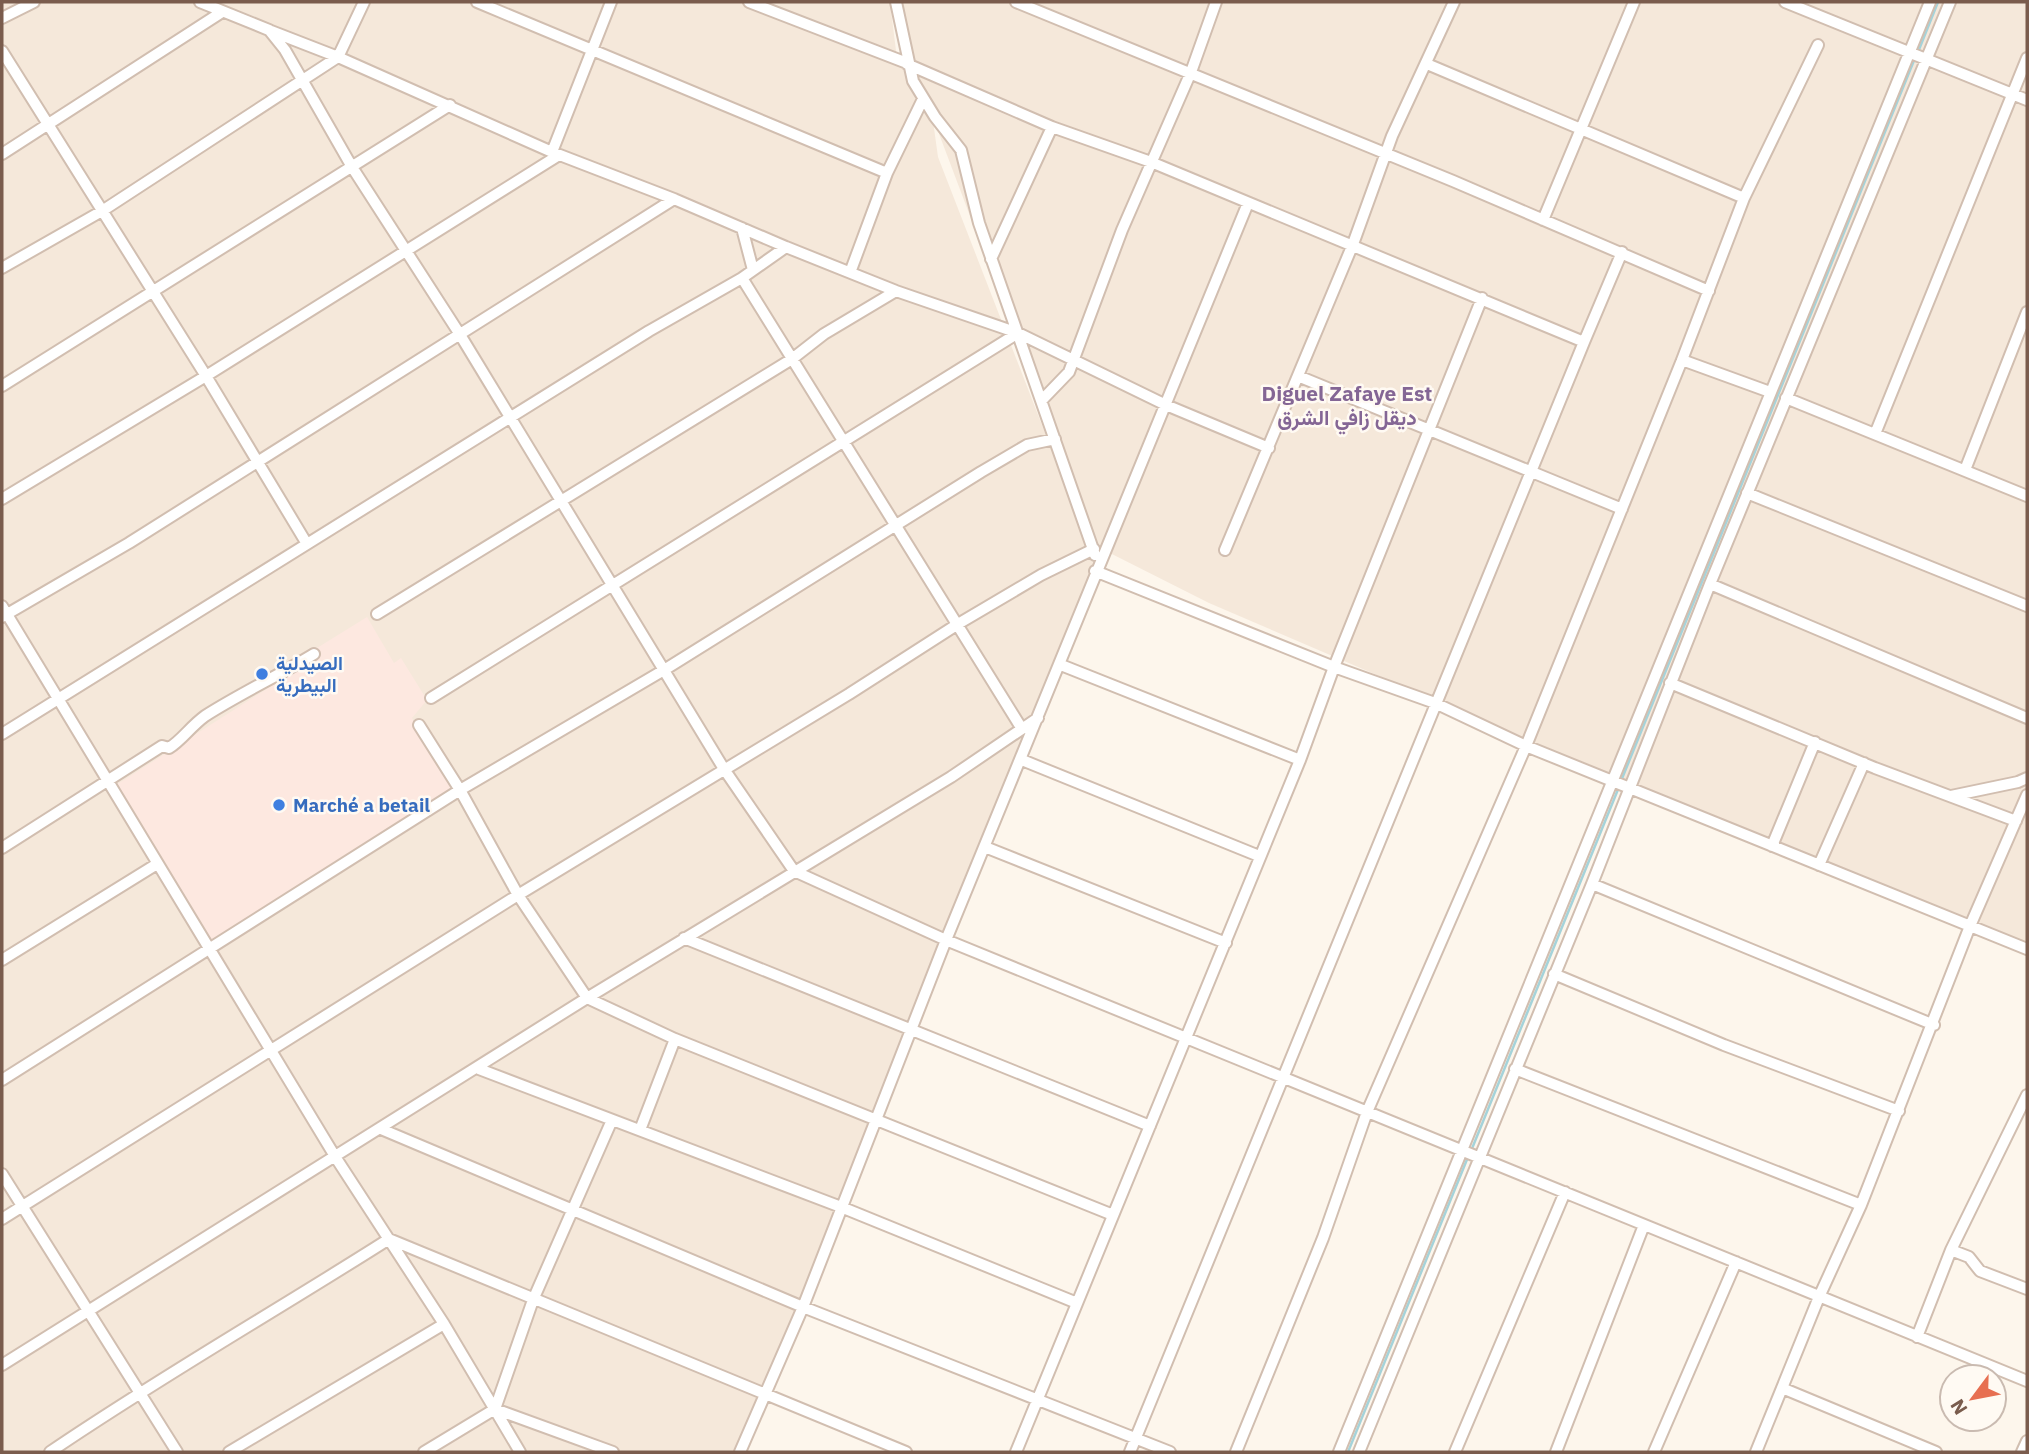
<svg xmlns="http://www.w3.org/2000/svg" width="2029" height="1454" font-family="'IBM Plex Sans',Vazirmatn,sans-serif">
	<style>
		.residential { fill: #f5e8da }
		.commercial { fill: #fde8e0 }
		.lines { fill: none; stroke-linecap: round; stroke-linejoin: round }
		.stream { stroke: #a5d3da; stroke-width: 2.5 }
		.street-casing { stroke: #d1beb0; stroke-width: 14 }
		.street { stroke: #fff; stroke-width: 10 }
		.shop-dot { fill: #3f7fe0; stroke: #fffaf3; stroke-width: 2.5 }
		.labels { text-anchor: middle; dominant-baseline: central; stroke-width: 5; stroke-linejoin: round; paint-order: stroke }
		.shop-label { font-size: 19px; font-weight: bold; fill: #366cbe; stroke: #fffaf3; text-anchor: start }
		.neighbourhood-label { font-size: 21px; font-weight: bold; fill: #846695; stroke: #fffaf3 }
	</style>
	<rect width="100%" height="100%" fill="#fdf6ec"/>
	<!-- residential -->
	<path class="residential" d="M2,2h888l7,57 36,62 5,36 161,415 -243,602 -122,278h-732z
		M894,2h1133v952l-818,-351 -115,-58 -199,-528z"/>
	<!-- commercial -->
	<path class="commercial" d="M367,617l27,46 7,-5 26,42 -15,18 43,71 -243,152 -96,-156 204,-130 -3,-7z"/>
	<g class="lines">
		<!-- stream -->
		<path class="stream" d="M1918,52l20,-50
			M1621,781l294,-723
			M1471,1151l148,-364
			M1348,1452l120,-295"/>
		<!-- street casing -->
		<g class="street-casing">
			<path id="street" d="M200,2l69,28 16,20 67,117 107,166 265,436 70,102 152,69 1081,441
				M477,2l410,171
				M749,2l158,61
				M896,2l17,79 22,36 26,33 18,73 116,332
				M1016,2l437,179 256,110
				M1785,2l242,98
				M2,18l32,-16
				M271,31l67,26 214,95 122,47 112,48 110,44 122,42 148,72 103,43
				M2,51l204,325 101,168
				M907,64l145,63 99,35 433,180 38,-90
				M1427,64l317,134
				M552,152l59,-150
				M2,154l220,-142
				M1543,220l91,-218
				M742,228l11,42
				M991,259l61,-132
				M2,268l100,-57 236,-154 26,-55
				M851,270l36,-97 36,-74
				M742,278l280,451
				M1682,360l88,32
				M1298,376l324,133
				M2,386l448,-281
				M1786,398l241,98
				M1042,400l27,-28 53,-142 69,-158 25,-70
				M1875,434l152,-376
				M1965,470l62,-158
				M1747,493l280,113
				M2,499l204,-123 353,-221
				M1225,550l128,-306 39,-108 62,-134
				M1095,571l239,96 101,36 91,43 501,203
				M1710,584l317,134
				M2,606l334,552 108,166 76,128
				M377,614l415,-255 32,-25 72,-43
				M2,617l127,-74 545,-344
				M1061,665l239,95
				M1670,683l205,85 141,53
				M431,698l587,-365
				M419,725l41,65 58,105 69,103 88,41 438,176
				M2,734l647,-403 93,-53 44,-31
				M1022,760l237,96
				M1951,796l67,-14 9,-4
				M1772,846l43,-104
				M985,847l241,96
				M2,848l160,-102 7,2c13,-8 21,-21 36,-32 36,-23 73,-40 109,-62
				M1819,865l45,-102
				M1592,884l342,141
				M684,938l466,188
				M2,960l155,-96
				M1554,974l170,71 175,66
				M479,1069l362,138 236,96
				M1515,1069l346,136
				M2,1080l458,-290 204,-120 317,-198 46,-27 28,-6
				M381,1129l422,178 367,145
				M640,1130l35,-91
				M2,1174l175,278
				M2,1219l516,-324 331,-201 109,-70 83,-49 53,-26
				M1951,1250l18,7 11,14 47,18
				M1917,1337l34,-87 76,-155
				M2,1365l585,-367 364,-221 87,-59
				M1782,1388l154,64
				M495,1409l118,43
				M50,1452c110,-75 226,-141 339,-213l517,213
				M229,1452l215,-128
				M424,1452l71,-43 38,-109 79,-180
				M740,1452l63,-145 143,-367 302,-737
				M1016,1452l284,-692 34,-93 148,-369
				M1130,1452l454,-1110
				M1236,1452l87,-214 44,-126 159,-366 156,-386 62,-162 74,-153
				M1339,1452l591,-1450
				M1359,1452l233,-568 118,-300 240,-582
				M1455,1452l110,-260
				M1556,1452l88,-227
				M1654,1452l82,-190
				M1756,1452l63,-155 42,-92 109,-279 57,-131
				M2022,1452l5,-11"/>
		</g>
		<!-- street -->
		<use href="#street" class="street"/>
	</g>
	<!-- markers -->
	<g class="shop-dot">
		<circle cx="262" cy="674" r="7"/>
		<circle cx="279" cy="805" r="7"/>
	</g>
	<g class="labels">
		<!-- shop labels -->
		<g class="shop-label">
			<text x="276" y="663">الصيدلية<tspan x="276" dy="22">البيطرية</tspan></text>
			<text x="293" y="805">Marché a betail</text>
		</g>
		<!-- neighbourhood labels -->
		<g class="neighbourhood-label">
			<text x="1347" y="393">Diguel Zafaye Est<tspan x="1347" dy="24">ديقل زافي الشرق</tspan></text>
		</g>
	</g>
	<!-- border -->
	<rect width="2029" height="1454" fill="none" stroke="#7a5c4d" stroke-width="7"/>
	<!-- north arrow -->
	<g transform="translate(1973 1398) rotate(238)"><circle r="33" fill="#fffaf3" stroke="#cabbb1" stroke-width="2"/>
	<path d="M0-5L12 26L0 18L-12 26Z" fill="#e76f51"/>
	<text y="-10" font-size="19" font-weight="bold" text-anchor="middle" fill="#7a5c4d">N</text>
	</g>
</svg>
